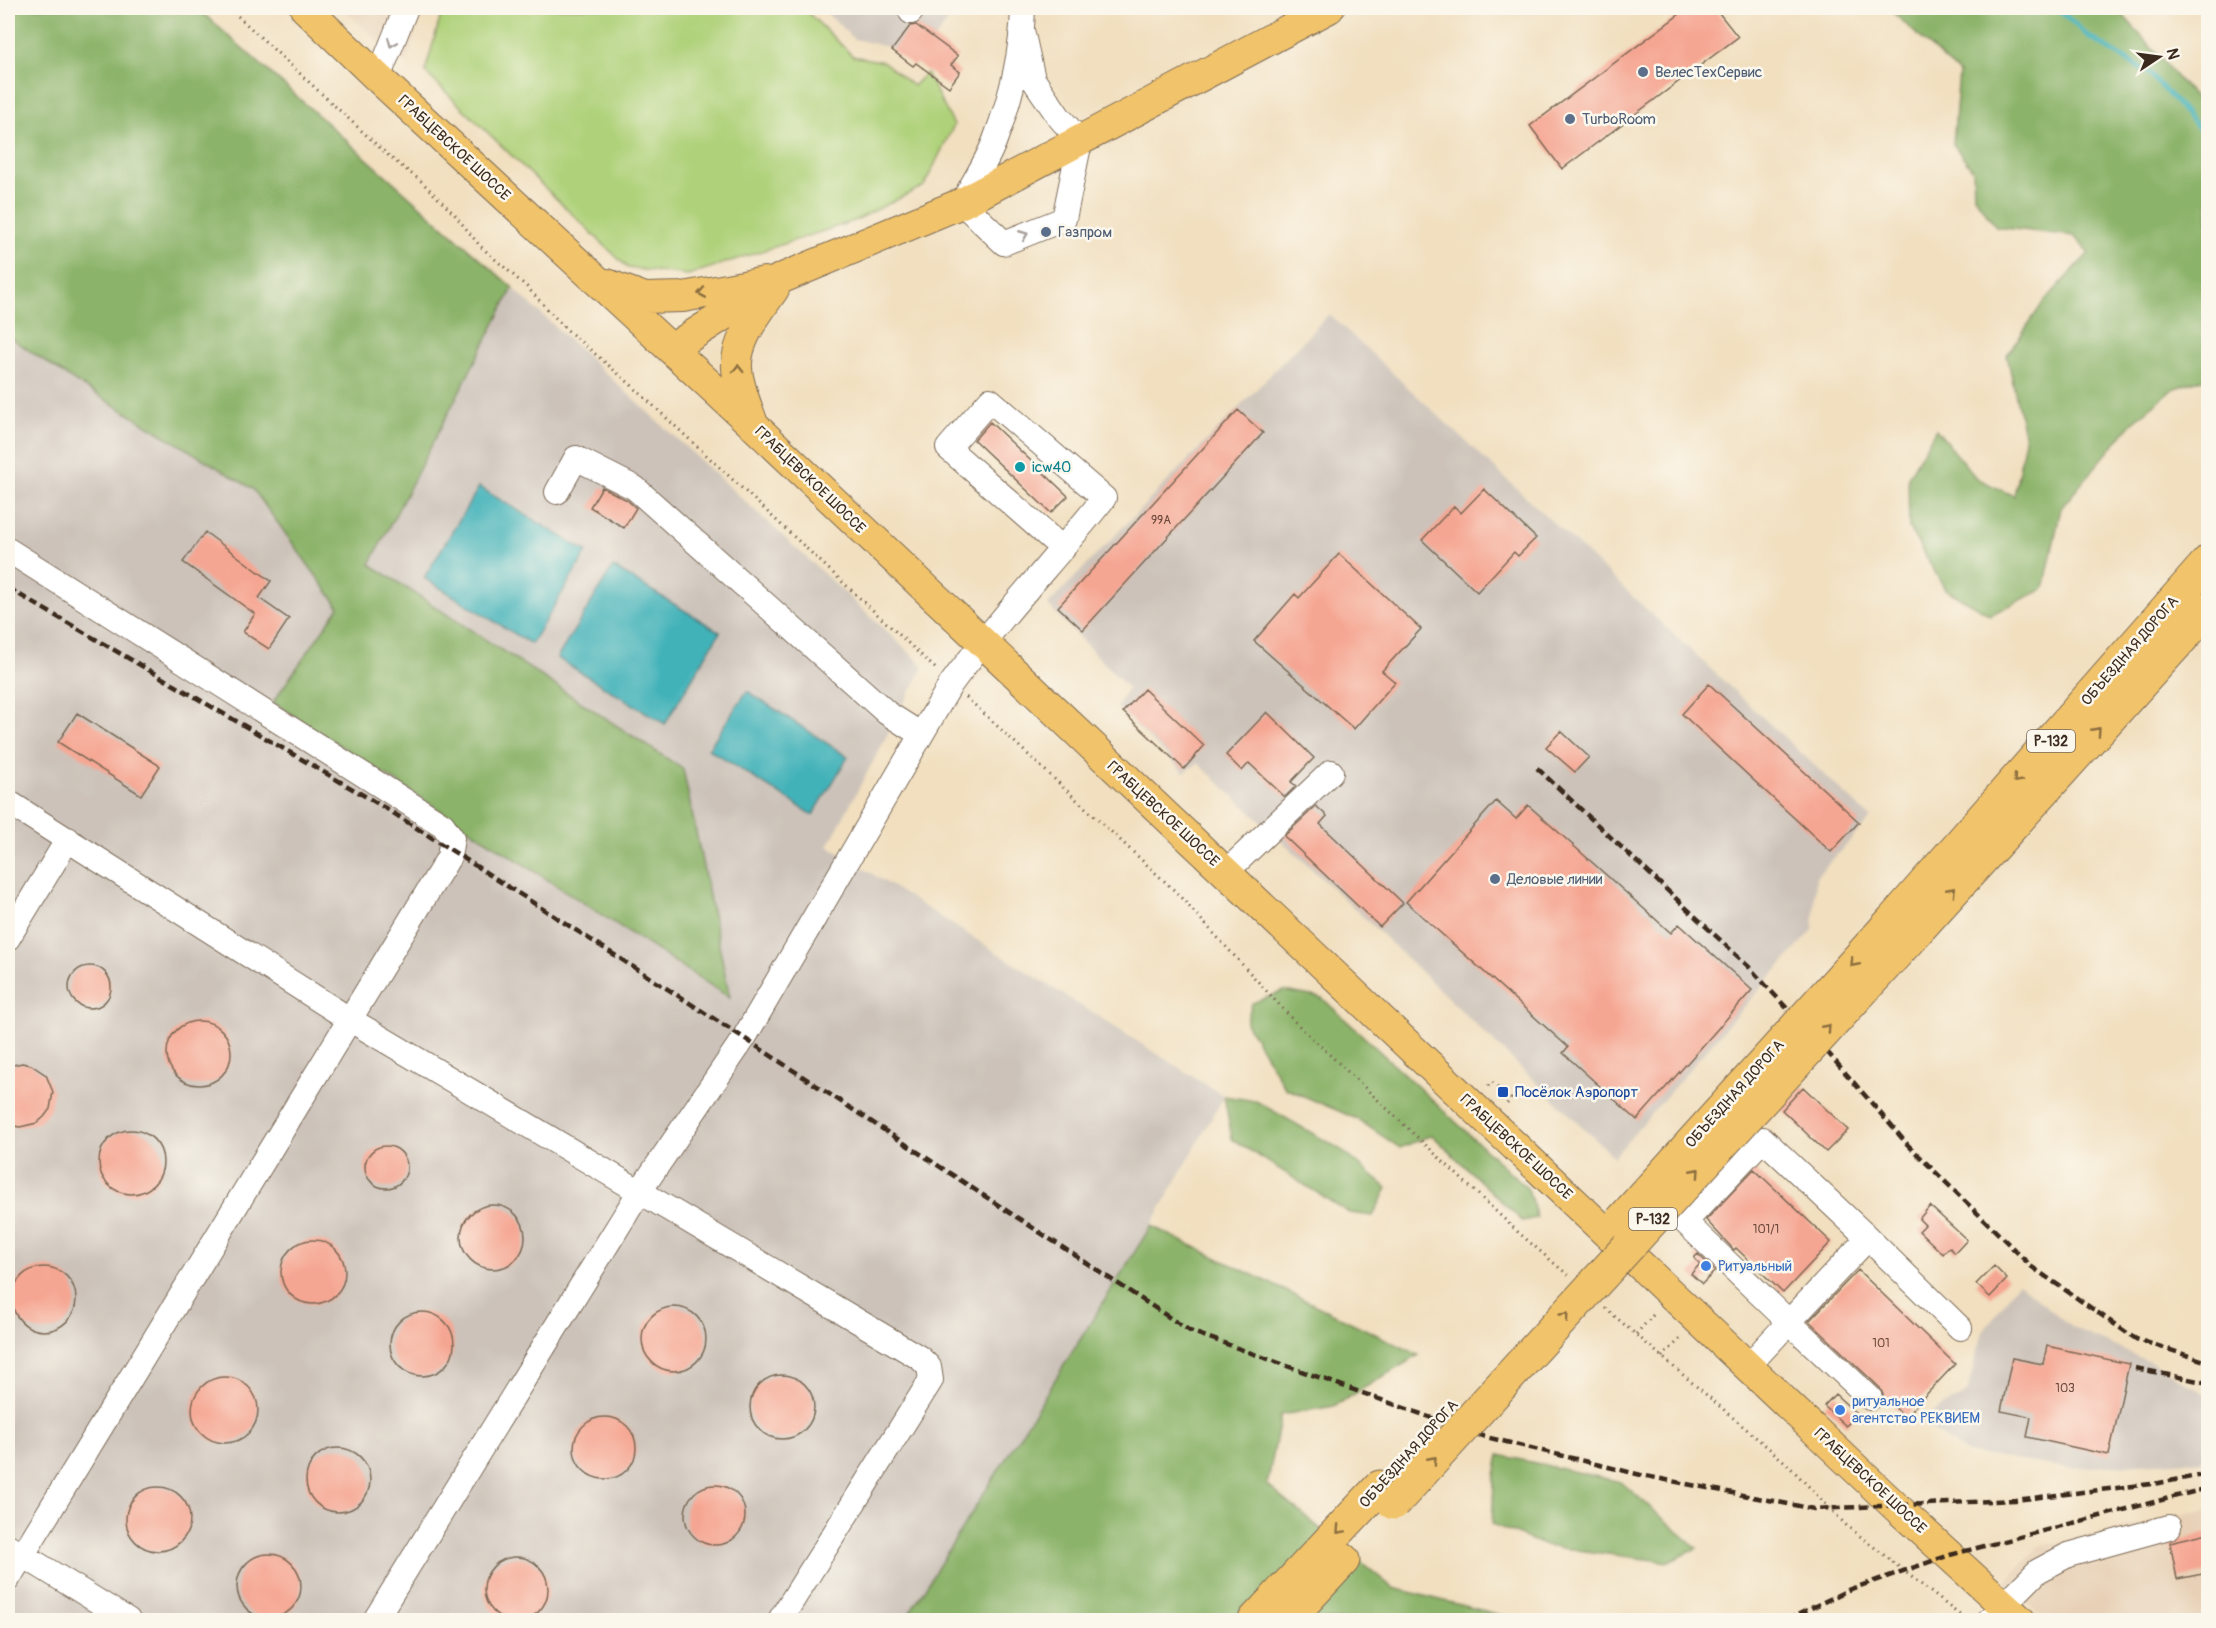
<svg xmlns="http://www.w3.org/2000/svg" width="2216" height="1628" font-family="Pangolin,sans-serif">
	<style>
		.built { fill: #e7d0b5 }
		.industrial { fill: #ccc2b9 }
		.green { fill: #afd179; stroke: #757e4c; stroke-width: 1.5 }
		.forest { fill: #8bb369; stroke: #636e44; stroke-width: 1.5 }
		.water { fill: #42b2b9; stroke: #3e6e6c; stroke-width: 1.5 }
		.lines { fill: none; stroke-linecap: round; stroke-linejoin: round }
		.stream { stroke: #42b2b9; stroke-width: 5 }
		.building { fill: #f5a692 }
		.minor-casing { stroke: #7b6956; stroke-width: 26 }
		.major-casing { stroke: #7b6956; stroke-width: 32 }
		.highway-casing { stroke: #7b6956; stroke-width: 35 }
		.path { stroke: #7b6956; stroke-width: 3; stroke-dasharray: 1.5 4.5; stroke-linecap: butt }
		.minor { stroke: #fff; stroke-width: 24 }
		.major { stroke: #f1c36a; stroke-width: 30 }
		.highway { stroke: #f1c36a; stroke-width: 33 }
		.rail { stroke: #3b2a1e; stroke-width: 4.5; stroke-dasharray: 9 4.5; stroke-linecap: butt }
		.highway-bridge-casing { stroke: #7b6956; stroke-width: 35; stroke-linecap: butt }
		.highway-bridge { stroke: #f1c36a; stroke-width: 33 }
		.oneway { stroke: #a79f9a }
		.oneway2 { stroke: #8d6f40 }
		.service-dot { fill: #5c6f8a; stroke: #fbf7ec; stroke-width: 2 }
		.culture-dot { fill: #0f9aa8; stroke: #fbf7ec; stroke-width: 2 }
		.transit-dot { fill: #1a4fb4; stroke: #fbf7ec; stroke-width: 2 }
		.shop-dot { fill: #3f7fe0; stroke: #fbf7ec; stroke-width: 2 }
		.labels { text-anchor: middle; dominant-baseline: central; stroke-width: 5; stroke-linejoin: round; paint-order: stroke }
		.number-label { font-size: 12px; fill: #6a493b }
		.shield { fill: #fbf7ec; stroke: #75685c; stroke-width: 1.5 }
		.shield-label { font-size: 14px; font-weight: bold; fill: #3b2a1e }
		.service-label { font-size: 15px; fill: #4e5e75; stroke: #fbf7ec; text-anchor: start }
		.street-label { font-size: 15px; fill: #3b2a1e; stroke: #fbf7ec }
		.culture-label { font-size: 15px; fill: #0d838f; stroke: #fbf7ec; text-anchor: start }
		.transit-label { font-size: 15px; fill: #164399; stroke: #fbf7ec; text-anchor: start }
		.shop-label { font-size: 15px; fill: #366cbe; stroke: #fbf7ec; text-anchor: start }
	</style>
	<rect width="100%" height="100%" fill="#fbf7ec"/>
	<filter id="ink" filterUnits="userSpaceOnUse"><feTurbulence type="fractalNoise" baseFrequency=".0167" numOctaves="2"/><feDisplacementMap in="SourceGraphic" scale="12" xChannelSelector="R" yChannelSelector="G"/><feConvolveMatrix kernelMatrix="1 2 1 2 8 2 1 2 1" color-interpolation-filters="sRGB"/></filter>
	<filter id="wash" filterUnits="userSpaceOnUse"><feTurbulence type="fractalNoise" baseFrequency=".008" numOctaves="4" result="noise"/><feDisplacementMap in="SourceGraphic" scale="24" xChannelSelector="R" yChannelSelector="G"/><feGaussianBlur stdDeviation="1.35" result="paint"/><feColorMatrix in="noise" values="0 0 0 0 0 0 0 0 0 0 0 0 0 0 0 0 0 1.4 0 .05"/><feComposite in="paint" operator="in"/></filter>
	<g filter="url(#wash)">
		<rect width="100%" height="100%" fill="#f1dfbf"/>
		<!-- built -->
		<path class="built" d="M342,8h82l-18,56 -44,-38z
			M2208,1509v111h-163l-40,-37 33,-36z"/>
		<!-- industrial -->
		<path class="industrial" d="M821,8h137l-44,58 -25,-19 -35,-8z
			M513,288l411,378 -96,180 396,250 -73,130 -246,394h-897v-1284l68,46 177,107 86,118 -66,95 456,296 -46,-230 -313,-204z
			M1329,314l542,504 -55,59 -3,53 -82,91 -117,136 -239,-229 -177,-165 -14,10 -67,-66 11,-19 -80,-83z
			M2018,1283l55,45 88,39 47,29v64l-139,8 -102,-15 -48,-33 48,-27 14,-58z"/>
		<!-- green -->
		<path class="green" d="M443,8h360l50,48 31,6 29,24 13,-13 28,52 -30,61 -70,35 -166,54 -60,-7 -203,-196z"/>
		<!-- forest -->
		<path class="forest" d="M8,8h189l316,280 -143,276 313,205 47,229 -457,-296 66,-95 -86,-118 -177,-107 -68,-46z
			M1888,8h229l69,80 22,20v269l-35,12 -41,34 -71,85 -17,81 -54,26 -45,-26 -36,-61 -1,-51 28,-48 40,49 38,18 11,-57 -18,-84 36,-52 46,-50 -15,-17 -78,-9 -22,-31 -1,-26 -20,-26 6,-71z
			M1284,991l38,7 206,191 9,29 -15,3 -90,-86 -32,13 -43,-29 -72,-31 -39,-65 6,-20z
			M1224,1096l32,5 84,48 47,39 -14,28 -24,-3 -117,-74z
			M1151,1226l268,129 -85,51 -53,9 -14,70 126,103 127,32h-615z
			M1499,1455l122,27 76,66 -28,14 -123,-16 -54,-22 2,-44z"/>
		<!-- water -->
		<path class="water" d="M479,487l108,65 -56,92 -107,-66z
			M613,567l107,65 -55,92 -108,-66z
			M747,691l101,66 -35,58 -105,-66z"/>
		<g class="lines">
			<!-- stream -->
			<path class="stream" d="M2057,8l32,29 61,37 58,64"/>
		</g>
		<g id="blocks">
			<!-- building -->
			<path class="building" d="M1688,8h27l23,29 -176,132 -32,-43z
				M916,25l42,31 -7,9 9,7 -11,15 -33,-24 -3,3 -21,-16 18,-24z
				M1238,410l25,23 -180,197 -25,-23z
				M990,422l78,74 -17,17 -77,-73z
				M602,487l25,13 9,8 -12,20 -34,-21z
				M1484,489l52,49 -18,18 -4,-4 -37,40 -55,-52 32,-34 7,7z
				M205,532l66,49 -12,17 30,21 -20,30 -26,-17 12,-18 -72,-52z
				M1339,554l82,75 -39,42 13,11 -41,47 -100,-88 41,-47 4,4z
				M1709,684l150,138 -28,30 -149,-138z
				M1144,689l60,57 -20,23 -61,-57z
				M1267,712l47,46 -23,24 5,4 -11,11 -36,-34 -7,8 -16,-16z
				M77,713l83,53 -19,29 -83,-53z
				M1561,731l28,26 -14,15 -29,-25z
				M1496,801l20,18 12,-14 143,128 8,-9 73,66 -115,130 -74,-67 5,-6 -162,-145z
				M1316,806l11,10 -7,8 83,79 -23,24 -96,-91z
				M69 987a21 21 0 1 1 42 0a21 21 0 1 1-42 0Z
				M167 1053a32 32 0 1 1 64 0a32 32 0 1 1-64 0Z
				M22,1063l9,2 15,10 7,17 -3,17 -6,8 -7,6 -17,4 -12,-2v-59z
				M1803,1087l45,43 -22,22 -44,-42z
				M99 1162a32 32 0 1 1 64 0a32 32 0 1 1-64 0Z
				M365 1167a21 21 0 1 1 42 0a21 21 0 1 1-42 0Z
				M1754,1169l77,73 -48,51 -47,-45 -2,2 -28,-30z
				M461 1237a32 32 0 1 1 64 0a32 32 0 1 1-64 0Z
				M1930,1206l37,34 -12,13 -6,-6 -6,7 -24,-23 6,-6 -6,-6z
				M281 1272a32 32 0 1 1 64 0a32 32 0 1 1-64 0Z
				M1698,1254l17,17 -13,13 -11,-10 9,-10 -6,-6z
				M1994,1266l13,13 -17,18 -14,-13z
				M12 1299a32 32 0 1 1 64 0a32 32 0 1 1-64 0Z
				M1858,1270l97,94 -50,53 -21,-20 -4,-9 -71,-67z
				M642 1339a32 32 0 1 1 64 0a32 32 0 1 1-64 0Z
				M390 1344a32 32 0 1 1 64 0a32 32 0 1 1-64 0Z
				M2047,1346l82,18 -20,91 -82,-18 4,-20 -30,-6 11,-53 31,6z
				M750 1407a32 32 0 1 1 64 0a32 32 0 1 1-64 0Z
				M192 1410a33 33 0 1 1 66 0a33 33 0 1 1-66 0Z
				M1835,1394l22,20 -11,12 -22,-20z
				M574 1448a31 31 0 1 1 62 0a31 31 0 1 1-62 0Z
				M306 1480a32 32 0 1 1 64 0a32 32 0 1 1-64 0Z
				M685 1515a30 30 0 1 1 60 0a30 30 0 1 1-60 0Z
				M126 1519a32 32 0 1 1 64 0a32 32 0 1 1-64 0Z
				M2208,1533v40l-31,6 -7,-37z
				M237 1586a32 32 0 1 1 64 0a32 32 0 1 1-64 0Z
				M484 1589a32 32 0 1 1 64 0a32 32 0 1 1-64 0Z"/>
		</g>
	</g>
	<g filter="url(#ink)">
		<use href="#blocks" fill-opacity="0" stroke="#7b6956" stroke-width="1.5"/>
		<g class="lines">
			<!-- minor casing -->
			<g class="minor-casing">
				<path id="minor" d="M909,8l2,4
					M1022,30l11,49 26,38 21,24 -16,78 -60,24 -42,-40c11,-21 25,-41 33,-63 16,-42 27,-88 28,-132
					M378,78l28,-70
					M557,492l19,-34 59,30 252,225 33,21
					M8,550l435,275 9,13 -3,19 -441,722
					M8,802l341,217 571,339 9,9 2,13 -151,240
					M1225,873l106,-101
					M8,938l60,-99
					M1763,1139l105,99 -79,84 -104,-100z
					M1868,1238l92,90
					M1748,1366l41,-44 81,76
					M8,1546l120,74
					M375,1620l265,-429 104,-153 207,-354c47,-65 103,-123 153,-186l-114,-98 -42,48 115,101
					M1989,1620l49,-49 30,-16 101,-28"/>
			</g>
			<!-- major casing -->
			<g class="major-casing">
				<path id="major" d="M305,8l73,70 375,347 1141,1080 126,115
					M607,284l38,14 38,-1 82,-15
					M671,349l109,-70 182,-76 367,-195
					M752,421c-6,-17 -14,-35 -15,-53 -2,-28 22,-57 37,-79"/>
			</g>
			<!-- highway casing -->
			<g class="highway-casing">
				<path id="highway" d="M1893,920l315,-358
					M1913,935l295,-326
					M1255,1620l125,-133
					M1287,1620l56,-60"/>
			</g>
			<!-- path -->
			<path class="path" d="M229,8l162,150 30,23 34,34 25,31 47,41 38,41 64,55 308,287
				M966,697l209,194 119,130 225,212 50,43
				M1488,1086l4,-4 19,17 -6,7
				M1605,1308l181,155 60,62 120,95
				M1636,1334l19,-21
				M1662,1357l20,-20"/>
			<!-- minor -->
			<use href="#minor" class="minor"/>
			<!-- major -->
			<use href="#major" class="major"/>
			<!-- highway -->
			<use href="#highway" class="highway"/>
			<!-- rail -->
			<path class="rail" d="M8,588l379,221 357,229 446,293 292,105 159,39 173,34 201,-9 144,-17 49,-9
				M1537,768l212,199 80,87 79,91 124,122 104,72 72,23
				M2135,1368l73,15
				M1787,1620l61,-30 102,-35 258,-67"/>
			<!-- highway-bridge casing -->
			<g class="highway-bridge-casing">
				<path id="highway-bridge" d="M1621,1221l272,-301
					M1394,1503l519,-568"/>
			</g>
			<!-- highway-bridge -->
			<use href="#highway-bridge" class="highway-bridge"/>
		</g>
		<!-- one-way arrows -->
		<defs><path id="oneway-chevron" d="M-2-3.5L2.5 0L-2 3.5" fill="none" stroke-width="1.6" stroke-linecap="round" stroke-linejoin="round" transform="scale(1.5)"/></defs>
		<g class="oneway">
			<use href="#oneway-chevron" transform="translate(392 43) rotate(112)"/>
			<use href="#oneway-chevron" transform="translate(1024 235) rotate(-22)"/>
		</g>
		<g class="oneway2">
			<use href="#oneway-chevron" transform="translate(702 293) rotate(170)"/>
			<use href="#oneway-chevron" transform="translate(738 369) rotate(-91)"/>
			<use href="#oneway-chevron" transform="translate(2097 731) rotate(-48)"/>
			<use href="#oneway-chevron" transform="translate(2017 779) rotate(131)"/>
			<use href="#oneway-chevron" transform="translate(1952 891) rotate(-48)"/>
			<use href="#oneway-chevron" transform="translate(1854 963) rotate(132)"/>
			<use href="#oneway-chevron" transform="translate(1827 1028) rotate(-48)"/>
			<use href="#oneway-chevron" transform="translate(1696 1172) rotate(-48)"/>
			<use href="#oneway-chevron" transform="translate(1565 1316) rotate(-48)"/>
			<use href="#oneway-chevron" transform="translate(1433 1460) rotate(-48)"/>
			<use href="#oneway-chevron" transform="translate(1340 1530) rotate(133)"/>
		</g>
	</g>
	<!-- markers -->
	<g class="service-dot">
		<circle cx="1643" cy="72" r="6"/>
		<circle cx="1570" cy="119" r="6"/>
		<circle cx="1046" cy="232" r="6"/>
		<circle cx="1495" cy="879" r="6"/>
	</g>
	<circle class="culture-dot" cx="1020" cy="467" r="6"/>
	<rect class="transit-dot" x="1497" y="1086" width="12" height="12" rx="3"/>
	<g class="shop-dot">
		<circle cx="1706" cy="1266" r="6"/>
		<circle cx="1840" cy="1410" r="6"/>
	</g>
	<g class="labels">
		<!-- number labels -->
		<g class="number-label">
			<text x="1161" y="520">99А</text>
			<text x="1766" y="1229">101/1</text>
			<text x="1881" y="1343">101</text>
			<text x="2065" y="1388">103</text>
		</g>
		<!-- shield labels -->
		<g class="shield">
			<rect x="2027" y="730" width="48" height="22" rx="4.5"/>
			<rect x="1629" y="1208" width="48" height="22" rx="4.5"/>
		</g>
		<g class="shield-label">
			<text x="2051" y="741">Р-132</text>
			<text x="1653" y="1219">Р-132</text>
		</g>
		<!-- service labels -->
		<g class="service-label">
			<text x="1655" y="72">ВелесТехСервис</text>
			<text x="1582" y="119">TurboRoom</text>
			<text x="1058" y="232">Газпром</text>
			<text x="1507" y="879">Деловые линии</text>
		</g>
		<!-- street labels -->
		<g class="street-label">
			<text transform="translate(454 148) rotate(43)">ГРАБЦЕВСКОЕ ШОССЕ</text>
			<text transform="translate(810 480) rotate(44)">ГРАБЦЕВСКОЕ ШОССЕ</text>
			<text transform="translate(2130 651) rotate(-49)">ОБЪЕЗДНАЯ ДОРОГА</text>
			<text transform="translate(1163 814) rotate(43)">ГРАБЦЕВСКОЕ ШОССЕ</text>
			<text transform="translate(1735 1094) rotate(-48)">ОБЪЕЗДНАЯ ДОРОГА</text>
			<text transform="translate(1516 1147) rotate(43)">ГРАБЦЕВСКОЕ ШОССЕ</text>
			<text transform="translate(1409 1454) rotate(-48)">ОБЪЕЗДНАЯ ДОРОГА</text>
			<text transform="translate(1870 1481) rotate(43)">ГРАБЦЕВСКОЕ ШОССЕ</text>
		</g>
		<!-- culture labels -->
		<g class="culture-label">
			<text x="1032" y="467">icw40</text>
		</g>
		<!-- transit labels -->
		<g class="transit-label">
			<text x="1515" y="1092">Посёлок Аэропорт</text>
		</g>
		<!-- shop labels -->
		<g class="shop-label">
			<text x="1718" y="1266">Ритуальный</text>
			<text x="1852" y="1401">ритуальное<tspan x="1852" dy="17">агентство РЕКВИЕМ</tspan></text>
		</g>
	</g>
	<!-- margin -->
	<rect width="2216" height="1628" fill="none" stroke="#fbf7ec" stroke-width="30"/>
	<!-- north arrow -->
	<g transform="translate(2159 57) rotate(77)" stroke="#fbf7ec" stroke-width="4.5" paint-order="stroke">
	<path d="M0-4.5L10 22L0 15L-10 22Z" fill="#3b2a1e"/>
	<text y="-9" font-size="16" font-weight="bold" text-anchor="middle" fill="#3b2a1e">N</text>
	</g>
</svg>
